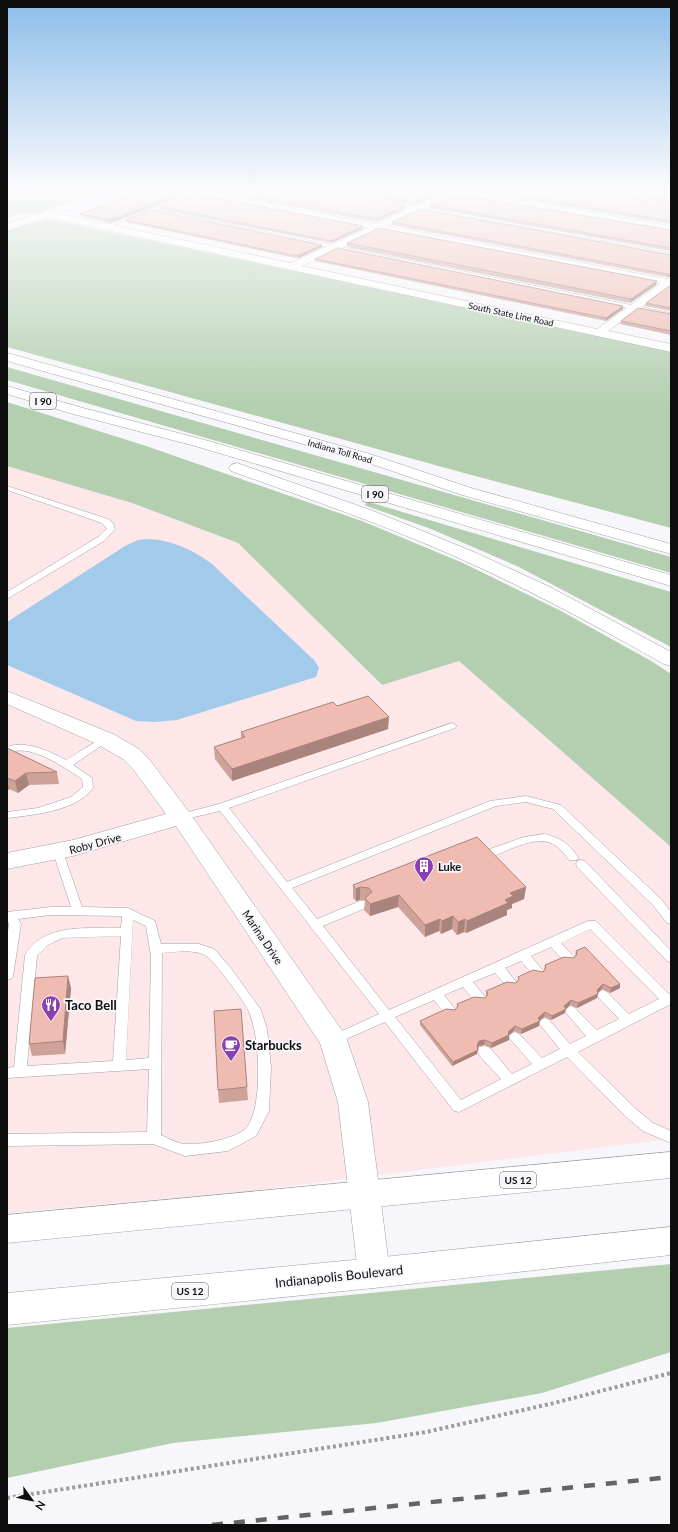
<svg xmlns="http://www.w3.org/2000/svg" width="678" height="1532" font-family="Lato,sans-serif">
<rect width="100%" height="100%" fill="#f7f7fb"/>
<!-- commercial -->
<polygon fill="#fde7e9" points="7,466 132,503 238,543 381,685 459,661 671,847 671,1139 249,1191 7,1213"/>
<!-- green -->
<g fill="#b4cfb0">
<path d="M7 190H102L37 213C33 212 12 216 7 218Z"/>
<polygon points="48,219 671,351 671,528 464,473 7,347 7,230"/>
<polygon points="7,367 671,557 671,573 7,380"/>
<polygon points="7,402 146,446 362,521 463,563 561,611 653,662 671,674 671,847 459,661 382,685 238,543 132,503 7,466"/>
<polygon points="369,502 671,592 671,647 519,567 431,529 364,505"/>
<polygon points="671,1264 671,1352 542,1393 377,1423 173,1443 7,1478 7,1328"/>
</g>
<!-- water -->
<path fill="#a2cbeb" d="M146 539C169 539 194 550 212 564L314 660 319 668 316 677 177 720 155 722 136 721 7 665V622L125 546 138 540Z"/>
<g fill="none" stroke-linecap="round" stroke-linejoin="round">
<!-- lane casing -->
<g stroke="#a1a2a5" stroke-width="1">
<g id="lane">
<polygon points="201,190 207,190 156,210 671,313 671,317 151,211 106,228 102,227"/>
<polygon points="393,203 425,209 427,210 425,211 391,205"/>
<polygon points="482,220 671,253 671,257 484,222"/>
<polygon points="7,486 108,519 113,523 115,529 104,541 7,599 7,592 98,537 107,529 102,523 7,490"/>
<path d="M452 723 457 726 455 728 229 808 287 882 490 801 526 796 561 805 661 899 671 912V924L667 923 653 905 553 809 526 802 496 806 292 888 317 919 360 901H368L370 904 368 907 323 926 389 1010 588 921H596L669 994 671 993V1004L578 1052 635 1108 653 1123 671 1131V1143L643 1131 625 1116 567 1057 459 1112 454 1111 385 1022 337 1043 333 1045 329 1043 327 1040 329 1037 379 1014 220 811 181 820 176 817 177 815 219 804ZM590 929 659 999 629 1014 607 992 603 990 599 992 597 995 599 998 619 1019 597 1030 575 1008 571 1006 567 1008 565 1011 567 1014 586 1036 570 1044 549 1020 545 1018 541 1020 539 1023 541 1026 560 1049 542 1058 519 1034 515 1032 511 1034 509 1037 511 1040 532 1064 512 1074 489 1047 484 1046 479 1047 478 1051 479 1055 501 1079 461 1100 395 1017 434 1000C440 1007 445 1016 454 1013L456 1010 444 995 463 987C469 994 474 1004 484 1001L486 998 473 982 495 973C501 979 506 989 515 986L517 983 505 968 521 961C527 967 533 978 542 975L544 972 531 956 551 947C557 953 564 964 573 961L575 958 561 943Z"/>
<path d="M105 736 110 739 108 741 73 765 92 778 93 788C77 811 33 815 7 818V812L38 808 71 797 83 787 82 779C67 769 35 747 16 751 13 752 10 753 7 754V747C26 740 49 751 66 760Z"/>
<path d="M544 834C559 837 570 844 578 857L577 860H569C564 853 558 846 551 843 534 835 504 853 488 858L484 857 483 854 484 851 524 837Z"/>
<path d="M58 848 62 849 63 852 82 907 128 908 155 921 161 944H199L214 949 230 967 261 1010 267 1029 271 1067 269 1111 256 1136 228 1151 185 1156 153 1144 7 1146V1134L147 1132 149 1069 7 1078V1068L14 1067 25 955C44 922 89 929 121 928L122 916 51 915 18 919 21 924 13 976 11 979 7 980V938L9 924 7 920V912L51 907H71L53 852 54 849ZM133 920 146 926 151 956 149 1058 126 1060ZM121 936 113 1061 27 1066 37 956 48 945 62 938ZM187 951C193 952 199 952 205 955 214 960 245 1002 249 1012 260 1035 263 1107 247 1127 237 1139 201 1145 186 1144 178 1144 168 1138 161 1135L162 953Z"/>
<polygon points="581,860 585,861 671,951 671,962 667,961 577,867 576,864 577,861"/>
</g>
</g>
<!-- street casing -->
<g stroke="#a1a2a5" stroke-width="1">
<path id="street" d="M179 190H197L376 224 444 193 438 190H462L671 226V232L455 195 387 226 667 279 671 278V286L608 331 671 344V352L46 217 41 214 46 211 291 263 368 228 183 193ZM379 230 660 284 597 329 302 266Z"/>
</g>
<!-- secondary casing -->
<g stroke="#a1a2a5" stroke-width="1">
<g id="secondary">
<polygon points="108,190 128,190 126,192 110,195 7,231 7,224"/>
<polygon points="7,691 113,734 139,749 149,759 189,812 343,1032 347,1040 368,1102 390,1273 386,1284 374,1288 362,1284 358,1273 338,1102 320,1043 176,826 73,856 7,869 7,853 73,840 166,814 133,769 123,759 97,744 7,704"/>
</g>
</g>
<!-- primary casing -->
<g stroke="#a1a2a5" stroke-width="1">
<g id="primary">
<polygon points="671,1152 671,1178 7,1243 7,1215"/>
<polygon points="671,1227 671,1255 374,1288 7,1325 7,1293 374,1258"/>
</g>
</g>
<!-- highway casing -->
<g stroke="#a1a2a5" stroke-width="1">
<g id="highway">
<polygon points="7,353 370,454 471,488 671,544 671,554 459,494 360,460 7,361"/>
<polygon points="7,386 83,408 205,440 671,575 671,586 195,446 73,414 7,394"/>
<path d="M237 463 376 512 474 552 550 587 671 652V666L664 664C598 627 532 591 463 560 388 526 309 499 231 471L229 468 231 465Z"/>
</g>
</g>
<!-- path -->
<polyline stroke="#9c9c9f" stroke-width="4" stroke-dasharray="3 3" stroke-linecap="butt" points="7,1498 426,1432 550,1404 671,1373"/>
<!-- lane -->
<use href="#lane" fill="#fff" fill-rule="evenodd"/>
<!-- street -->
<use href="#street" fill="#fff" fill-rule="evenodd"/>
<!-- secondary -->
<use href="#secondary" fill="#fff" fill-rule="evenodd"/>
<!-- primary -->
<use href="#primary" fill="#fff" fill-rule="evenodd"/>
<!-- highway -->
<use href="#highway" fill="#fff" fill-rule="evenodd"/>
<!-- rail -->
<polyline stroke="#646466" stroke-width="4.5" stroke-dasharray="11 11" stroke-linecap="butt" points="212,1525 671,1477"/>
</g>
<!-- wall -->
<g fill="#cea299">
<polygon points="208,190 318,190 405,209 376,222 208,191"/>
<polygon points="328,190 441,190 441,193 414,205"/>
<polygon points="471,190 580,190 671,205 671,224"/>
<polygon points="591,190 671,190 671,203"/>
<polygon points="184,195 110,223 81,216 80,214"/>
<polygon points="430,205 671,230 671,251 430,208"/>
<polygon points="161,207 363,226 363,229 331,243 161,210"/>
<polygon points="125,220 322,245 322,247 299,258 291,257 125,222"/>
<polygon points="392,222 671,255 671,277 667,277 392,225"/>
<polygon points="347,243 656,285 630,303 347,247"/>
<polygon points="315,259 623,306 623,309 606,321 315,261"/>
<polygon points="671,285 671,311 645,306 646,303"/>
<polygon points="671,314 671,335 620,324 621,321"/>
<polygon points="337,706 388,729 232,781 215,759 214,747 241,738 241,732"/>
<polygon points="7,748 57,772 59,784 29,785 18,793 9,789 7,791"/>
<polygon points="353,885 526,887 524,899 512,904 512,908 507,910 507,915 466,933 464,932 457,935 452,929 441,934 439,931 425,937 398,907 370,916 364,910 365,900 360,900 356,901 353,898"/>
<polygon points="576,951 620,984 620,988 610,993 602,989 598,993 597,998 577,1008 570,1005 565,1009 565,1013 551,1020 544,1017 539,1021 539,1026 521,1034 514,1031 509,1035 509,1040 491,1048 484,1045 479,1046 477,1049 477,1054 452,1066 420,1025 420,1021 455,1010 457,1007 457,1004 485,998 486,996 486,991 516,983 518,981 518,977 543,972 544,970 545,965 574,958 575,956"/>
<polygon points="71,988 65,1054 32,1056 29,1044"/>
<polygon points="241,1009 248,1100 219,1103 218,1090"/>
</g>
<!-- shaded-wall -->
<g fill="#a8847d">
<polygon points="441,190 441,193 414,205 414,202"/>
<polygon points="184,192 184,195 110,223 109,220"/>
<polygon points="405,206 405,209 376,222 376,219"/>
<polygon points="363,226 363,229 331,243 331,241"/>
<polygon points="322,245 322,247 299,258 299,255"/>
<rect x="667" y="274" width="4" height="3"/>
<polygon points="657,281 656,285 630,303 631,299"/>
<polygon points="623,306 623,309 606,321 606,318"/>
<polygon points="389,717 388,729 232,781 232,769"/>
<polygon points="26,773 29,785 18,793 15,781"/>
<polygon points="7,780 9,789 7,791"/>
<polygon points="360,887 360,900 356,901 356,889"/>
<polygon points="526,887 524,899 512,904 512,908 507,910 507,915 466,933 467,921 505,900 510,893"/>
<polygon points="399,895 398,907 370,916 370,904"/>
<polygon points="453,916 452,929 441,934 442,921"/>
<polygon points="440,919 439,931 425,937 425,925"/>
<polygon points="465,919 464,932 457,935 458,922"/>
<polygon points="68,976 71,988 65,1054 63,1041"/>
<polygon points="603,984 602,989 596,994 597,990"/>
<polygon points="620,984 620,988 610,993 611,988"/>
<polygon points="598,994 597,998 577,1008 578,1003"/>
<polygon points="571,1000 570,1005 565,1010 566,1009 565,1013 551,1020 552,1016"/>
<polygon points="545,1012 544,1017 538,1022 540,1021 539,1026 521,1034 522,1029 538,1018"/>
<polygon points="515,1026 514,1031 509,1035 509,1040 491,1048 492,1043 508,1032"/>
<polygon points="485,1040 484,1045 479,1046 477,1050 478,1050 477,1054 452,1066 453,1062 479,1041"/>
</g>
<!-- building -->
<g fill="#f0bcb2" stroke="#a8847d">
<polygon points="146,190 181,190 184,192 109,220 80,214"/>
<polygon points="220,190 318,190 405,206 376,219"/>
<polygon points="344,190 441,190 414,202"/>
<polygon points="487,190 580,190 671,205 671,221"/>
<polygon points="608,190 671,190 671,201"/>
<polygon points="194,194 363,226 331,241 161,207"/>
<polygon points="455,194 671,230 671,248 430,205"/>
<polygon points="421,209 671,255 671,274 667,274 392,222"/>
<polygon points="151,210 322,245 299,255 291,255 125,220"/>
<polygon points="379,228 657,281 631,299 347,243"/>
<polygon points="338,248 623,306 606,318 315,259"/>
<polygon points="671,285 671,308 646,303"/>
<polygon points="638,308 671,314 671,331 621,321"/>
<polygon points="368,696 389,717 232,769 214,747 245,737 241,732 333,702 337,706"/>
<polygon points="7,748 57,772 26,773 15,781 7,778"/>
<polygon points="477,837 526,887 510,893 513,896 505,900 508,903 467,921 465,919 458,922 453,916 442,921 440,919 425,925 399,895 370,904 365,898 372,892 369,888 360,887 356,889 353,885"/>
<polygon points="585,947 620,984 611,988 603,984 597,990 598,994 578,1003 571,1000 564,1006 566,1009 552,1016 545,1012 538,1018 540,1021 522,1029 515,1026 508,1032 509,1035 492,1043 485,1040 479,1041 477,1046 478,1050 453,1062 420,1021 446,1009 455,1010 458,1006 457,1004 474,997 485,998 488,994 486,991 507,982 516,983 519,979 518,977 533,970 543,972 546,968 545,965 564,957 574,958 577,954 576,951"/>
<polygon points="68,976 63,1041 29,1044 35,978"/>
<polygon points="241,1009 247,1087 218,1090 214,1011"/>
</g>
<!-- sky -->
<linearGradient id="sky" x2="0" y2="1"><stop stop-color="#8cbde9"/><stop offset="0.47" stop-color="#fbfbfd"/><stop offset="1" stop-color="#fbfbfd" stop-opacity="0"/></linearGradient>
<rect width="678" height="404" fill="url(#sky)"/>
<!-- icons -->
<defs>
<g id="building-pin" transform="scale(1)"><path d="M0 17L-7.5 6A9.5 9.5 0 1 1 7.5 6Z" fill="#8c41b2" stroke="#f7f7fb"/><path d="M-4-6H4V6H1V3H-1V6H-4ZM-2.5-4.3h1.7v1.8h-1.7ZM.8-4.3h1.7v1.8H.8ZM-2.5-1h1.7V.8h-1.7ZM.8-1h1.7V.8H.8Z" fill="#fff"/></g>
<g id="restaurant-pin" transform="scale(1)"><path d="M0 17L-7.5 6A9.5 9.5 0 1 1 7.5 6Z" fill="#8c41b2" stroke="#f7f7fb"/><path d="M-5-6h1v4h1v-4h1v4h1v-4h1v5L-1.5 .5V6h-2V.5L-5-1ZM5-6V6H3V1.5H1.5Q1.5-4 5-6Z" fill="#fff"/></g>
<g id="cafe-pin" transform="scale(1)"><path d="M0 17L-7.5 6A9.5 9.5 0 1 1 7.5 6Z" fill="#8c41b2" stroke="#f7f7fb"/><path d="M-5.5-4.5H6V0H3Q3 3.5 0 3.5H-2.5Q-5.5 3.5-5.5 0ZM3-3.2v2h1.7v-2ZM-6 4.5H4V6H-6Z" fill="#fff"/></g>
</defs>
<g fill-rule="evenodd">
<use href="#building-pin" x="424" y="866"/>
<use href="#restaurant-pin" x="51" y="1005"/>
<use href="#cafe-pin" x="231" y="1045"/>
</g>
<g text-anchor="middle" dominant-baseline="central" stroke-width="3.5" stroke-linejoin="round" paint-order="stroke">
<!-- far-street labels -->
<g font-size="9" fill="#0e0e0f" stroke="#f7f7fb">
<text transform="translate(511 314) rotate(12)">South State Line Road</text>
<text transform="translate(340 451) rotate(16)">Indiana Toll Road</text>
</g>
<!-- shield labels -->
<g fill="#f7f7fb" stroke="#545456" stroke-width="1">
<rect x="30" y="393" width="26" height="16" rx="3"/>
<rect x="362" y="486" width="26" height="16" rx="3"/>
<rect x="500" y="1172" width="36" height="16" rx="3"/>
<rect x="172" y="1283" width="36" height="16" rx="3"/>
</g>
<g font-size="10" font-weight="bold" fill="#0e0e0f">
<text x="43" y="401">I 90</text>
<text x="375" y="494">I 90</text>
<text x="518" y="1180">US 12</text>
<text x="190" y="1291">US 12</text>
</g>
<!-- street labels -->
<g font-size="11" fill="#0e0e0f" stroke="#f7f7fb">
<text transform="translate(95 843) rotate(-15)">Roby Drive</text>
<text transform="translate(263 937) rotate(56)">Marina Drive</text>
</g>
<!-- poi labels -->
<g font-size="11" font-weight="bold" fill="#0e0e0f" stroke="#f7f7fb" text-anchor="start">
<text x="438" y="866">Luke</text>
</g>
<!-- near-poi labels -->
<g font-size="13" font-weight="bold" fill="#0e0e0f" stroke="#f7f7fb" text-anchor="start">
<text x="65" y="1005">Taco Bell</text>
<text x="245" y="1045">Starbucks</text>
</g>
<!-- near-street labels -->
<g font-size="13" fill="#0e0e0f" stroke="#f7f7fb">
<text transform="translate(339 1276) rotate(-6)">Indianapolis Boulevard</text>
</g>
</g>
<!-- border -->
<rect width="678" height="1532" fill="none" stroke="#0e0e0f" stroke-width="16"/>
<!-- north arrow -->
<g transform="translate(32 1500) rotate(123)" stroke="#f7f7fb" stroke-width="3" paint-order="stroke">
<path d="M0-3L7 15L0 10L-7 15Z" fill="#0e0e0f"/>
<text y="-6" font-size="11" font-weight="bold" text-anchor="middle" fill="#0e0e0f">N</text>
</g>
</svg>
